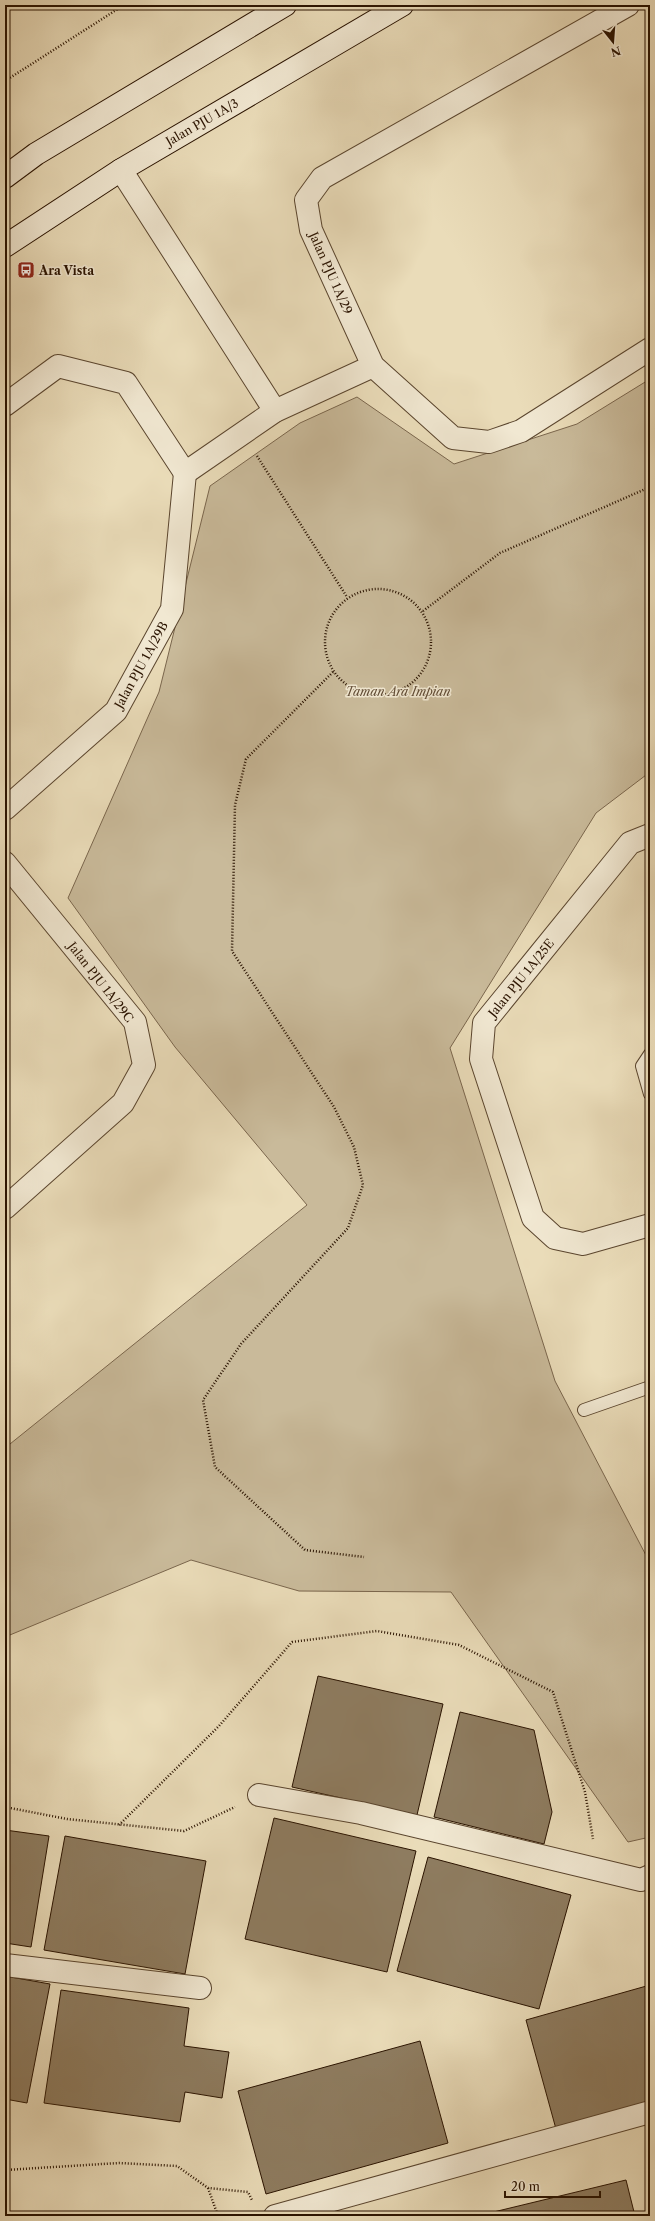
<svg xmlns="http://www.w3.org/2000/svg" width="655" height="2221" font-family="'Libre Caslon Text',serif">
<rect width="100%" height="100%" fill="#eadcb9"/>
<filter id="stains"><feTurbulence type="fractalNoise" baseFrequency=".005" numOctaves="4"/><feColorMatrix values="0 0 0 0 .2 0 0 0 0 .09 0 0 0 0 .02 0 0 0 .5 -.17"/></filter>
<radialGradient id="worn" r=".72"><stop offset=".6" stop-color="#630" stop-opacity="0"/><stop offset="1" stop-color="#630" stop-opacity=".3"/></radialGradient>
<!-- green -->
<polygon fill="#c9ba9a" stroke="#7a664d" points="650,379 650,772 596,813 450,1048 555,1381 650,1563 650,1837 628,1842 451,1592 299,1591 191,1560 5,1637 5,1448 307,1205 175,1047 68,898 159,692 210,486 300,423 357,397 454,464 577,424"/>
<!-- building -->
<g fill="#8e7c60" stroke="#2a1300">
<polygon points="318,1676 443,1704 417,1815 292,1787"/>
<polygon points="460,1712 534,1730 552,1812 544,1844 434,1817"/>
<polygon points="274,1818 416,1851 387,1972 245,1939"/>
<polygon points="5,1830 49,1836 31,1947 5,1943"/>
<polygon points="65,1836 206,1861 185,1974 44,1950"/>
<polygon points="428,1857 571,1895 539,2009 397,1971"/>
<polygon points="5,1976 50,1984 27,2103 5,2099"/>
<polygon points="650,1985 650,2102 556,2129 526,2020"/>
<polygon points="61,1990 189,2008 184,2046 229,2052 222,2098 185,2092 180,2122 44,2103"/>
<polygon points="420,2041 448,2143 266,2194 238,2091"/>
<polygon points="626,2180 635,2216 477,2216"/>
</g>
<g fill="none" stroke-linecap="round" stroke-linejoin="round">
<!-- lane casing -->
<g stroke="#5a452e" stroke-width="14">
<g id="lane">
<polyline points="650,1054 642,1066 650,1094"/>
<polyline points="584,1410 650,1387"/>
</g>
</g>
<!-- street casing -->
<g stroke="#5a452e" stroke-width="24">
<g id="street">
<polyline points="628,5 322,178 306,200 311,230 373,366 453,438 489,442 521,431 650,349"/>
<polyline points="121,170 275,411"/>
<polyline points="5,405 58,366 126,383 185,473"/>
<polyline points="185,473 275,411 373,366"/>
<polyline points="5,809 116,711 172,609 185,473"/>
<polyline points="650,835 630,843 484,1023 481,1059 533,1218 555,1238 583,1244 650,1225"/>
<polyline points="5,863 135,1022 144,1065 123,1103 5,1208"/>
<polyline points="259,1795 361,1813 641,1880 650,1876"/>
<polyline points="5,1965 200,1988"/>
<polyline points="275,2216 650,2112"/>
</g>
</g>
<!-- secondary casing -->
<g stroke="#2a1300" stroke-width="24">
<g id="secondary">
<polyline points="5,177 36,154 285,5"/>
<polyline points="5,246 121,170 402,5"/>
</g>
</g>
<!-- path -->
<g stroke="#2a1300" stroke-width="2.5" stroke-dasharray="1 2" stroke-linecap="butt">
<polyline points="5,81 124,5"/>
<polyline points="257,456 347,597"/>
<circle cx="378" cy="642" r="53"/>
<polyline points="423,611 500,553 650,487"/>
<polyline points="333,672 246,759 235,805 232,951 334,1107 354,1147 363,1185 348,1228 241,1344 203,1400 215,1467 305,1550 364,1557"/>
<polyline points="5,1807 67,1819 184,1831 235,1807"/>
<polyline points="119,1825 219,1726 292,1642 377,1631 459,1645 553,1692 585,1792 593,1839"/>
<polyline points="5,2170 119,2163 177,2166 208,2188 248,2192 252,2200"/>
<polyline points="208,2188 218,2216"/>
</g>
<!-- lane -->
<use href="#lane" stroke="#f1e8d2" stroke-width="12"/>
<!-- street -->
<use href="#street" stroke="#f1e8d2" stroke-width="22"/>
<!-- secondary -->
<use href="#secondary" stroke="#f1e8d2" stroke-width="22"/>
</g>
<!-- icons -->
<defs>
<g id="bus-square" transform="scale(0.9)"><rect x="-9" y="-9" width="18" height="18" rx="4" fill="#8f2418" stroke="#f1e8d2"/><path d="M-5-6H5V4H4V6H2V4H-2V6H-4V4H-5ZM-3.5-4V0h7V-4ZM-3.5 1.2v1.5H-2V1.2ZM2 1.2v1.5H3.5V1.2Z" fill="#fff"/></g>
</defs>
<g fill-rule="evenodd">
<use href="#bus-square" x="26" y="270"/>
</g>
<g text-anchor="middle" dominant-baseline="central" stroke-width="3" stroke-linejoin="round" paint-order="stroke">
<!-- street labels -->
<g font-size="12" fill="#2a1300" stroke="#f1e8d2">
<text transform="translate(202 122) rotate(-30)">Jalan PJU 1A/3</text>
<text transform="translate(331 273) rotate(66)">Jalan PJU 1A/29</text>
<text transform="translate(141 665) rotate(-61)">Jalan PJU 1A/29B</text>
<text transform="translate(521 978) rotate(-51)">Jalan PJU 1A/25E</text>
<text transform="translate(101 982) rotate(52)">Jalan PJU 1A/29C</text>
</g>
<!-- poi labels -->
<g font-size="12" font-weight="bold" fill="#2a1300" stroke="#f1e8d2" text-anchor="start">
<text x="39" y="270">Ara Vista</text>
</g>
<!-- park labels -->
<g font-size="12" font-style="italic" fill="#624d36" stroke="#f1e8d2">
<text x="398" y="691">Taman Ara Impian</text>
</g>
</g>
<!-- margin -->
<rect width="655" height="2221" fill="none" stroke="#eadcb9" stroke-width="20"/>
<rect x="6" y="6" width="643" height="2209" fill="none" stroke="#2a1300" stroke-width="2"/>
<rect x="10" y="10" width="635" height="2201" fill="none" stroke="#2a1300"/>
<!-- north arrow -->
<g transform="translate(613 42) rotate(163)" stroke="#f1e8d2" stroke-width="3" paint-order="stroke">
<path d="M0-3L7 15L0 10L-7 15Z" fill="#2a1300"/>
<text y="-6" font-size="11" font-weight="bold" text-anchor="middle" fill="#2a1300">N</text>
</g>
<!-- scale -->
<path d="M505 2191v6h95v-6" fill="none" stroke="#2a1300" stroke-width="2"/>
<text x="511" y="2191" font-size="12" fill="#2a1300" stroke="#f1e8d2" stroke-width="3" paint-order="stroke">20 m</text>
<rect width="100%" height="100%" filter="url(#stains)"/>
<rect width="100%" height="100%" fill="url(#worn)"/>
</svg>
